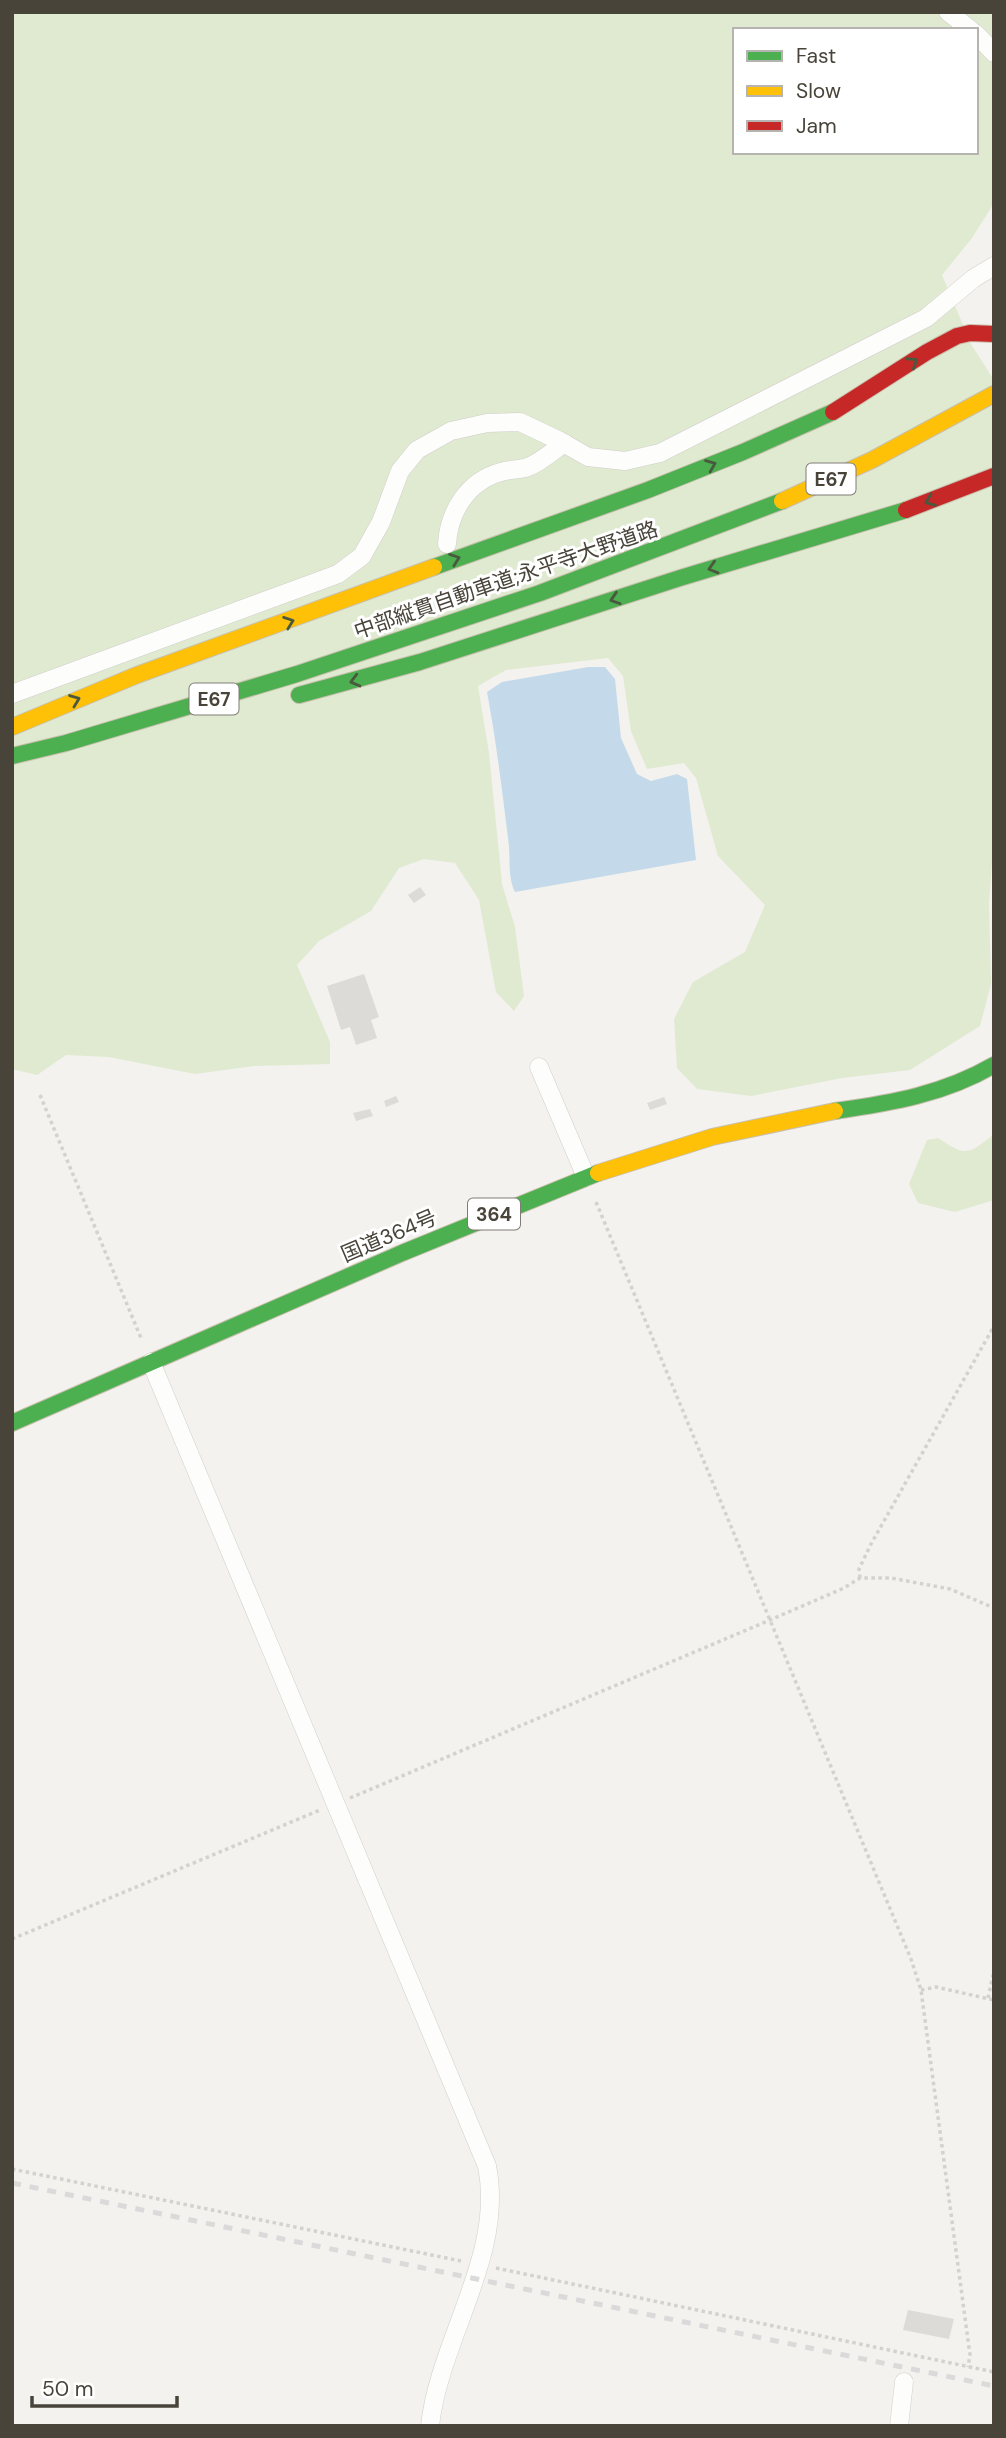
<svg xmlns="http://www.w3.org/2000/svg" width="1006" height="2438" font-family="'DM Sans','Noto Sans JP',sans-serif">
<rect width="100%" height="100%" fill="#f3f2ee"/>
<!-- green -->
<g fill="#dfead1" fill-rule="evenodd">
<path d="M12 12H994V203L972 238 942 275 971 344 994 380V833L989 903 991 984 980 1026 910 1070 842 1078 751 1096 697 1089 677 1068 674 1019 693 982 745 952 765 905 718 856 696 778 684 763 647 769 631 731 623 676 608 658 506 670 478 686 489 753 502 884 515 927 524 996 514 1011 496 992 479 900 455 863 424 859 399 868 371 911 319 941 297 965 330 1042V1064L254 1066 195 1074 109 1057 66 1055 37 1075 12 1069ZM735 30H976V152H735Z"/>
<path d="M994 1134V1200L955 1212 918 1203 909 1184 927 1140 938 1138C966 1157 968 1155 994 1134Z"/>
</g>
<!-- water -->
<path fill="#c4daeb" d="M588 667H605L615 679 621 738 637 774 651 781 677 774 687 779 696 860 515 892C507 876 511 855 508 838 502 789 496 740 487 692L502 682Z"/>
<!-- building -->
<g fill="#dcdbd7">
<polygon points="420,887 426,895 414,903 408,895"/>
<polygon points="364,974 379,1017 371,1020 377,1038 356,1045 350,1027 341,1030 327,986"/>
<polygon points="396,1096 399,1102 386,1107 384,1101"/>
<polygon points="664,1097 667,1104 650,1110 647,1103"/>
<polygon points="370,1109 373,1116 356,1121 353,1113"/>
<polygon points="908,2310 954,2319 949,2339 903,2330"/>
</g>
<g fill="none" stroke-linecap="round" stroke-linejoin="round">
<!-- street casing -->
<g stroke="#d1cfcb" stroke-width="19">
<g id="street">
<polyline points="948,12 971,30"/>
<polyline points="976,34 994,53"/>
<path d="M447 544C449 511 468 481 501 472 510 469 520 470 528 467 541 462 553 451 564 443"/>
<polyline points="12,694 338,574 362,556 381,522 400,471 417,450 451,431 487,423 520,422 560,441 588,457 625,461 660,453 926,318 974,278 994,266"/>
<polyline points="539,1067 586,1177"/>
<path d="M151 1362 487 2166C505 2255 439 2340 430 2426"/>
<polyline points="899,2426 904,2382"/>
</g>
</g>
<!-- fast casing -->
<g stroke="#c8bfad" stroke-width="18">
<g id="fast">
<polyline points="434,567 648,490 743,452 833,412"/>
<polyline points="299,695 420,662 680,578 906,510"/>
<polyline points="12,756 66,743 297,674 540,593 782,501"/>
<path d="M835 1111C892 1103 944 1094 994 1065"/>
<polyline points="12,1423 402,1253 598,1173"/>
</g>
</g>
<!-- slow casing -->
<g stroke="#c8bfad" stroke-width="18">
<g id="slow">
<polyline points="782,501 872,460 994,394"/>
<polyline points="12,727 137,675 434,567"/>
<polyline points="598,1173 712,1137 835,1111"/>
</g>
</g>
<!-- jam casing -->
<g stroke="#c8bfad" stroke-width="18">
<g id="jam">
<polyline points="833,412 927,352 957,336 970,333 994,334"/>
<polyline points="906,510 994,476"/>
</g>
</g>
<!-- path -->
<g stroke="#d3d2cc" stroke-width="3.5" stroke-dasharray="3.5 3.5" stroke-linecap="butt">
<polyline points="40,1095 141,1338"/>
<polyline points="596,1202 911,1959 921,1990 970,2355 968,2367"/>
<polyline points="860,1578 859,1569 871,1544 994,1326"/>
<polyline points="350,1798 770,1620 844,1588 860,1578 891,1578 950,1589 994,1608"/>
<polyline points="12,1939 320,1810"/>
<polyline points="921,1990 936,1987 994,2000"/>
<polyline points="988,1998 994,1971"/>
<polyline points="12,2169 461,2261"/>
<polyline points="496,2268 994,2372"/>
</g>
<!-- street -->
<use href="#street" stroke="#fdfdfc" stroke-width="18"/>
<!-- fast -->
<use href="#fast" stroke="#4caf50" stroke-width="16"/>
<!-- slow -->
<use href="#slow" stroke="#ffc107" stroke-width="16"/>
<!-- jam -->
<use href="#jam" stroke="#c62828" stroke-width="16"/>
<!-- rail -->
<polyline stroke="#dadada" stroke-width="5" stroke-dasharray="9 9" stroke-linecap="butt" points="12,2183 994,2386"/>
</g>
<!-- one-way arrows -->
<defs><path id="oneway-chevron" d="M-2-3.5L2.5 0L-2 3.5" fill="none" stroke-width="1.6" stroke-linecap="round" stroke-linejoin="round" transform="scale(1.75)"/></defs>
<g stroke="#4a593e">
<use href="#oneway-chevron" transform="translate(913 362) rotate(-33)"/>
<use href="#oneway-chevron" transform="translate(711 465) rotate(-22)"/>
<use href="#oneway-chevron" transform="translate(930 501) rotate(159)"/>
<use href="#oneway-chevron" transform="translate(455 559) rotate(-20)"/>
<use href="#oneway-chevron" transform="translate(713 568) rotate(163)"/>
<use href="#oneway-chevron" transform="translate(615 599) rotate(162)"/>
<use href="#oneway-chevron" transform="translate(289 622) rotate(-20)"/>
<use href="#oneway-chevron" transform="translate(355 681) rotate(165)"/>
<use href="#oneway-chevron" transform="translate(75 700) rotate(-21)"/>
</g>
<g text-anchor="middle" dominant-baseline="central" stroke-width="6" stroke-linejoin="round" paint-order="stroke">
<!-- shield labels -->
<g fill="#fff" stroke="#807c75" stroke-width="2">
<rect x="806.5" y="463.5" width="49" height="31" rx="5"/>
<rect x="189.5" y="683.5" width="49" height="31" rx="5"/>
<rect x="468" y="1198.5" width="52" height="31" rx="5"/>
</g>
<g font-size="19" font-weight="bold" fill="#49443a">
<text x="831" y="479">E67</text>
<text x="214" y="699">E67</text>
<text x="494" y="1214">364</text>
</g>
<!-- street labels -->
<g font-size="21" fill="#49443a" stroke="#fff">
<text transform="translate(506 580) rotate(-19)">中部縦貫自動車道;永平寺大野道路</text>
<text transform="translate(389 1236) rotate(-23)">国道364号</text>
</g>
</g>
<!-- border -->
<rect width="1006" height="2438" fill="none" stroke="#49443a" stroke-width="28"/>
<!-- legend -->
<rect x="733" y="28" width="245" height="126" fill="#ffffff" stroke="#b6b4b0" stroke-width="2"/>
<rect x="747" y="51" width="35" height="10" fill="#4caf50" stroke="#b6b4b0" stroke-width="2"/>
<text x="796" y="63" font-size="21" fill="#49443a">Fast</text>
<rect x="747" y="86" width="35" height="10" fill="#ffc107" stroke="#b6b4b0" stroke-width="2"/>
<text x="796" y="98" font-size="21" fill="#49443a">Slow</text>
<rect x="747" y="121" width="35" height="10" fill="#c62828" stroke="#b6b4b0" stroke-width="2"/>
<text x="796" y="133" font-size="21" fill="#49443a">Jam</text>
<!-- scale -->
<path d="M32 2396v10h145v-10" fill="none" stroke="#49443a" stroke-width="3.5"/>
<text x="42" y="2396" font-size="21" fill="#49443a" stroke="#ffffff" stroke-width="5" paint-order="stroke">50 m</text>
</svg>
